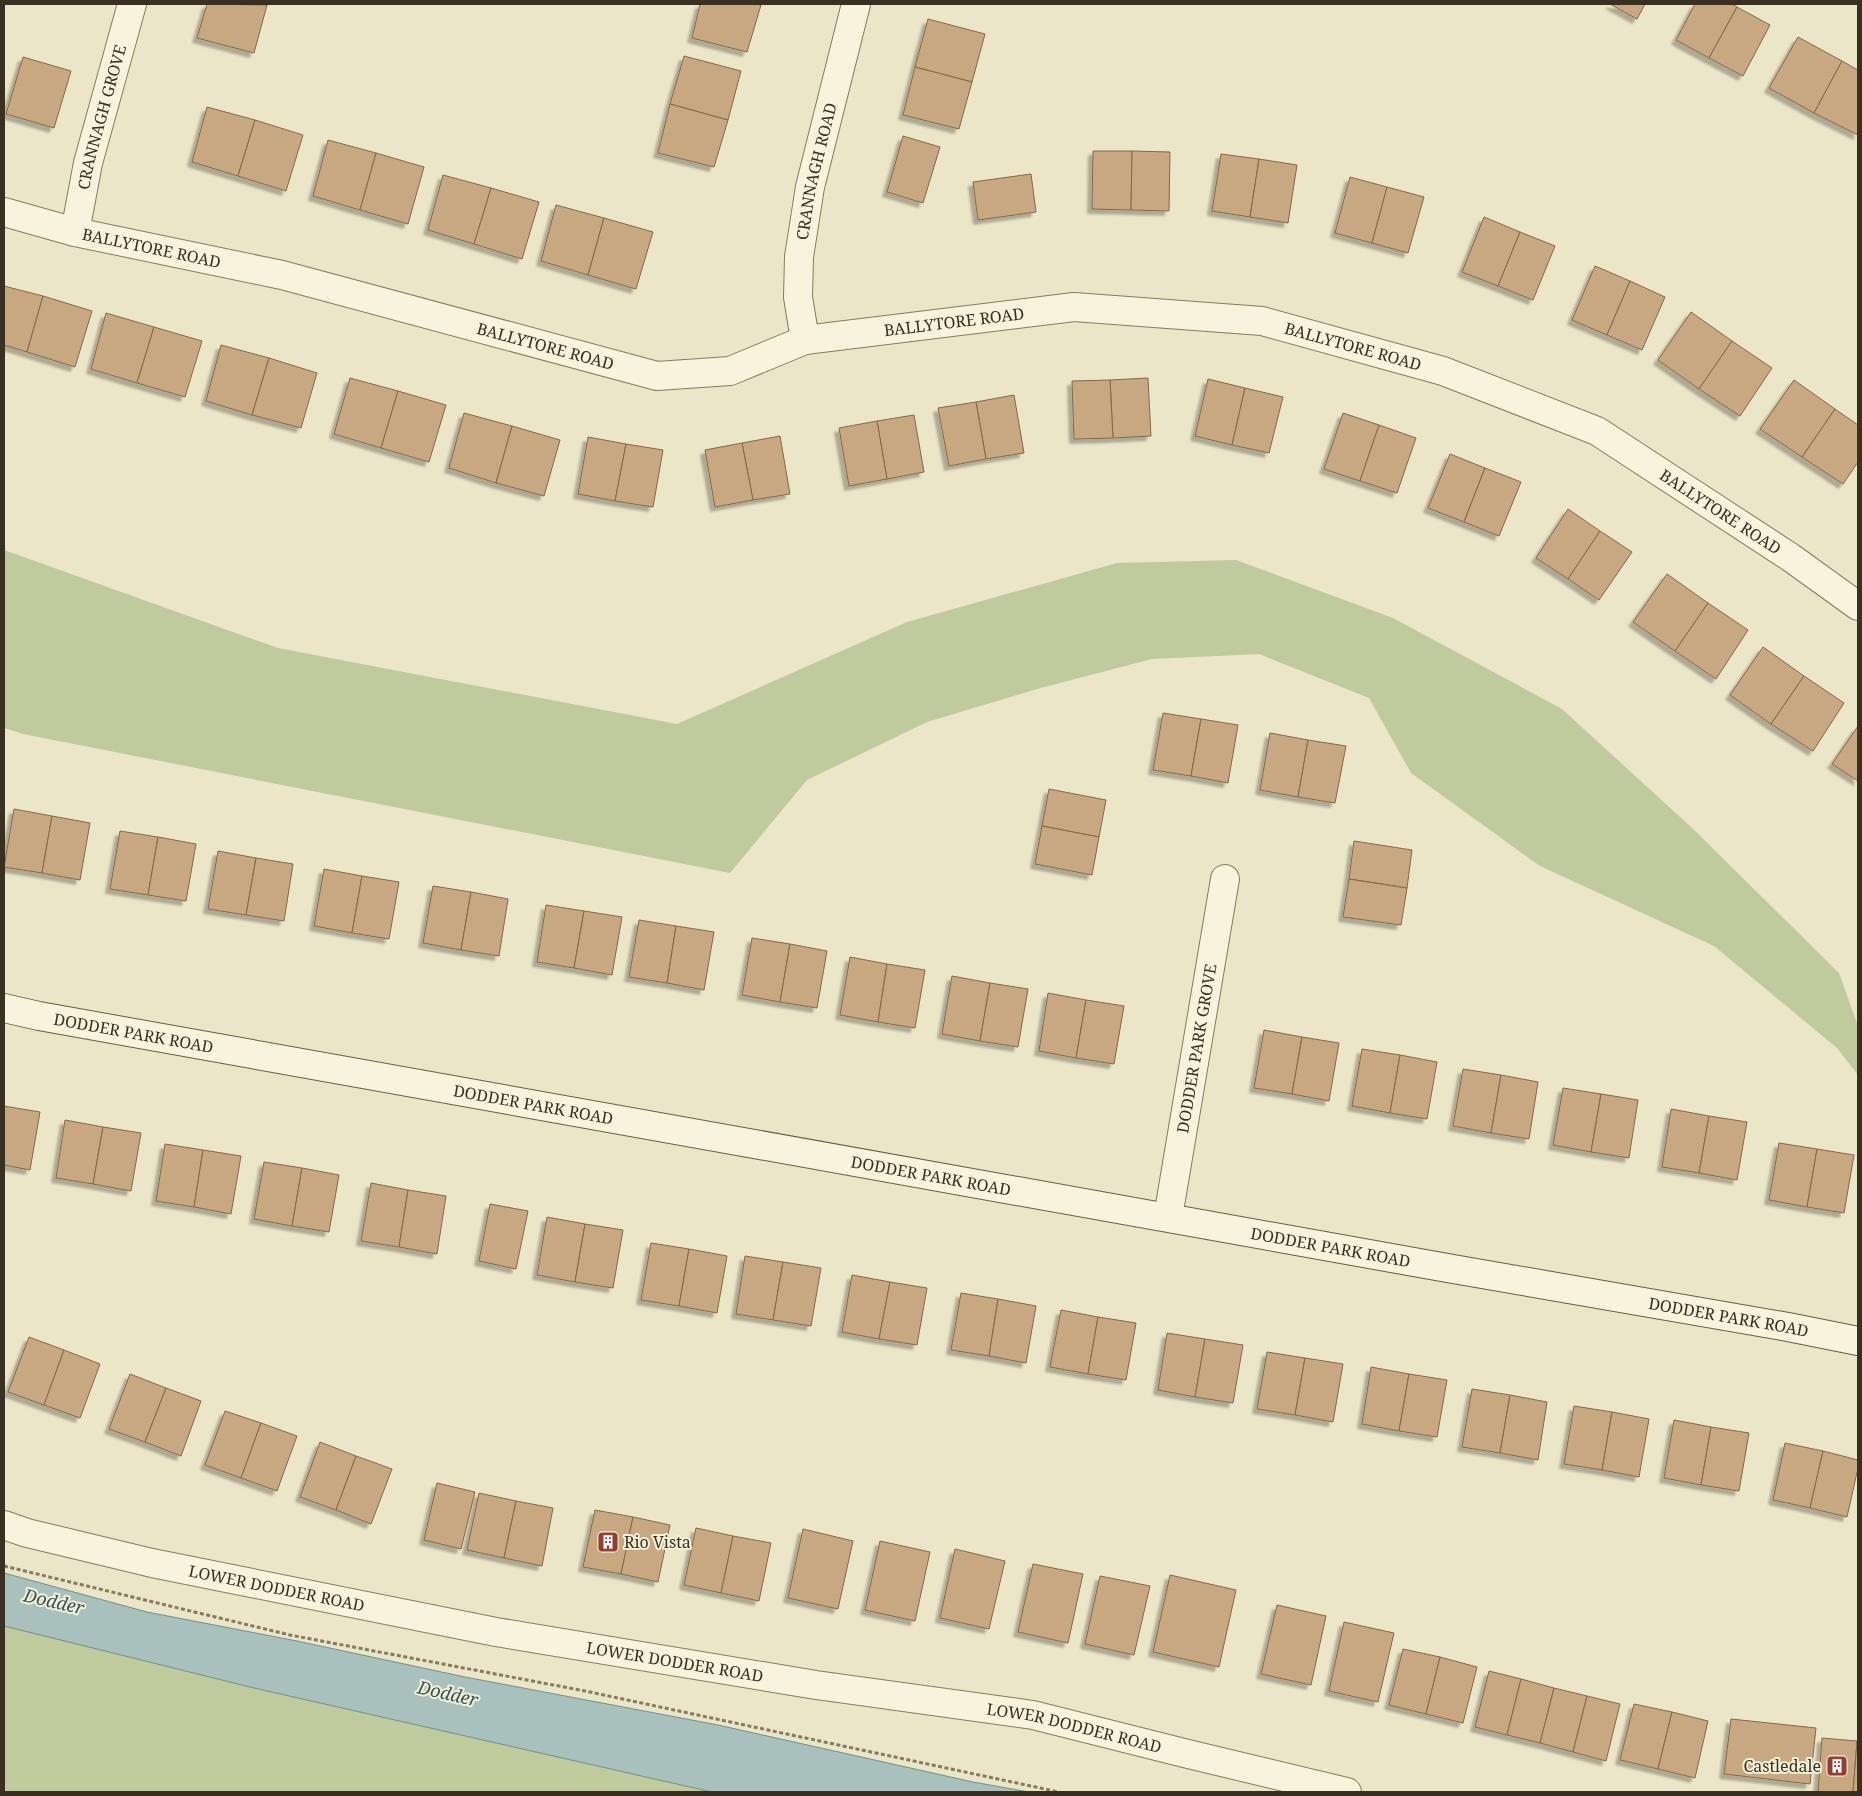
<svg xmlns="http://www.w3.org/2000/svg" width="1862" height="1796" font-family="'Noto Serif',serif">
<defs>
<filter id="shadow"><feDropShadow dx="-4.5" dy="4.5" stdDeviation="1" flood-color="#0004"/></filter>
</defs>
<rect width="100%" height="100%" fill="#ece6c9"/>
<!-- green -->
<g fill="#bfca9d">
<polygon points="4,550 278,648 677,724 907,622 1117,563 1236,560 1393,618 1562,709 1691,827 1839,973 1858,1026 1858,1075 1837,1048 1714,946 1540,866 1411,773 1369,698 1259,654 1152,659 1037,689 927,722 807,780 730,873 23,734 4,728"/>
<polygon points="4,1626 254,1688 712,1792 4,1792"/>
</g>
<!-- water -->
<polygon fill="#a9c1bd" stroke="#708f8b" points="4,1573 147,1612 297,1641 465,1677 718,1725 973,1782 1029,1792 712,1792 254,1688 4,1626"/>
<!-- building -->
<g fill="#c8a881" stroke="#856746" filter="url(#shadow)">
<polygon points="207,4 267,5 254,53 197,38"/>
<polygon points="700,4 755,4 761,5 747,52 692,38"/>
<polygon points="1610,4 1645,4 1637,19"/>
<polygon points="1695,4 1732,4 1737,7 1709,58 1676,40"/>
<polygon points="1737,7 1770,25 1743,76 1709,58"/>
<polygon points="928,19 985,34 972,82 915,67"/>
<polygon points="1798,37 1842,61 1814,113 1769,88"/>
<polygon points="684,56 741,71 728,120 670,104"/>
<polygon points="23,57 71,71 54,128 6,114"/>
<polygon points="1842,61 1858,70 1858,135 1814,113"/>
<polygon points="915,67 972,82 959,129 903,115"/>
<polygon points="670,104 728,120 714,167 658,153"/>
<polygon points="207,107 255,120 238,176 192,162"/>
<polygon points="255,120 303,135 286,191 238,176"/>
<polygon points="903,136 940,147 923,203 887,192"/>
<polygon points="328,140 376,153 360,210 313,196"/>
<polygon points="1093,151 1132,151 1131,210 1092,209"/>
<polygon points="1132,151 1170,152 1169,211 1131,210"/>
<polygon points="376,153 424,167 408,224 360,210"/>
<polygon points="1221,154 1259,159 1250,217 1212,211"/>
<polygon points="1259,159 1297,165 1288,223 1250,217"/>
<polygon points="1031,174 1036,212 978,220 973,182"/>
<polygon points="443,175 491,188 474,244 428,230"/>
<polygon points="1350,177 1387,187 1372,243 1335,233"/>
<polygon points="1387,187 1424,197 1408,253 1372,243"/>
<polygon points="491,188 539,202 522,259 474,244"/>
<polygon points="556,205 604,218 588,275 541,261"/>
<polygon points="1484,217 1520,232 1498,286 1462,272"/>
<polygon points="604,218 653,232 636,289 588,275"/>
<polygon points="1520,232 1555,246 1533,300 1498,286"/>
<polygon points="1595,266 1630,281 1607,335 1572,320"/>
<polygon points="1630,281 1665,297 1642,350 1607,335"/>
<polygon points="4,286 43,296 27,352 4,345"/>
<polygon points="43,296 92,311 75,367 27,352"/>
<polygon points="1691,312 1732,341 1699,389 1658,360"/>
<polygon points="106,313 154,327 137,383 91,369"/>
<polygon points="154,327 202,341 185,397 137,383"/>
<polygon points="1732,341 1772,368 1740,416 1699,389"/>
<polygon points="221,345 269,358 252,415 206,401"/>
<polygon points="269,358 317,373 301,428 252,415"/>
<polygon points="350,378 398,391 381,448 334,434"/>
<polygon points="1148,378 1151,436 1113,438 1110,380"/>
<polygon points="1208,379 1245,388 1232,445 1195,436"/>
<polygon points="1110,380 1113,438 1074,439 1072,381"/>
<polygon points="1794,380 1835,409 1802,457 1760,429"/>
<polygon points="1245,388 1283,397 1269,453 1232,445"/>
<polygon points="398,391 446,405 429,462 381,448"/>
<polygon points="1014,395 1024,453 986,459 976,402"/>
<polygon points="976,402 986,459 949,466 938,408"/>
<polygon points="1835,409 1858,425 1858,462 1843,484 1802,457"/>
<polygon points="464,413 512,426 496,483 449,468"/>
<polygon points="1343,413 1379,425 1360,481 1324,469"/>
<polygon points="914,415 924,472 887,479 877,421"/>
<polygon points="877,421 887,479 849,486 839,428"/>
<polygon points="1379,425 1416,438 1397,493 1360,481"/>
<polygon points="512,426 560,440 544,496 496,483"/>
<polygon points="780,436 790,494 753,500 742,443"/>
<polygon points="588,437 626,444 615,501 578,494"/>
<polygon points="742,443 753,500 715,507 705,450"/>
<polygon points="626,444 663,450 653,507 615,501"/>
<polygon points="1450,454 1485,468 1464,522 1428,508"/>
<polygon points="1485,468 1521,482 1499,536 1464,522"/>
<polygon points="1568,509 1600,531 1568,579 1536,558"/>
<polygon points="1600,531 1632,552 1599,600 1568,579"/>
<polygon points="1667,574 1708,603 1675,651 1633,622"/>
<polygon points="1708,603 1748,630 1716,679 1675,651"/>
<polygon points="1763,647 1804,676 1771,724 1730,695"/>
<polygon points="1804,676 1844,703 1813,751 1771,724"/>
<polygon points="1163,713 1201,719 1191,776 1153,770"/>
<polygon points="1201,719 1238,725 1228,783 1191,776"/>
<polygon points="1858,726 1858,781 1832,764"/>
<polygon points="1270,733 1308,740 1298,797 1260,790"/>
<polygon points="1308,740 1346,746 1335,803 1298,797"/>
<polygon points="1049,789 1106,800 1099,837 1042,826"/>
<polygon points="14,809 52,816 42,873 4,867"/>
<polygon points="52,816 90,823 80,880 42,873"/>
<polygon points="1042,826 1099,837 1092,875 1035,864"/>
<polygon points="120,831 158,837 148,895 110,889"/>
<polygon points="158,837 196,844 186,901 148,895"/>
<polygon points="1354,841 1412,850 1407,888 1349,879"/>
<polygon points="218,851 256,858 246,915 208,909"/>
<polygon points="256,858 293,864 284,921 246,915"/>
<polygon points="324,869 362,876 352,933 314,926"/>
<polygon points="362,876 399,882 389,939 352,933"/>
<polygon points="1349,879 1407,888 1401,925 1343,917"/>
<polygon points="433,886 471,892 461,950 423,943"/>
<polygon points="471,892 508,899 499,956 461,950"/>
<polygon points="546,905 584,911 574,968 537,962"/>
<polygon points="584,911 622,917 612,975 574,968"/>
<polygon points="639,920 676,926 667,983 629,977"/>
<polygon points="676,926 714,932 704,990 667,983"/>
<polygon points="752,938 790,944 780,1002 742,995"/>
<polygon points="790,944 827,951 817,1008 780,1002"/>
<polygon points="850,957 887,964 878,1022 840,1015"/>
<polygon points="887,964 925,970 915,1028 878,1022"/>
<polygon points="952,976 990,983 980,1041 942,1034"/>
<polygon points="990,983 1028,989 1018,1047 980,1041"/>
<polygon points="1048,993 1086,1000 1076,1058 1039,1051"/>
<polygon points="1086,1000 1124,1006 1114,1064 1076,1058"/>
<polygon points="1264,1030 1302,1037 1292,1094 1254,1088"/>
<polygon points="1302,1037 1339,1043 1329,1101 1292,1094"/>
<polygon points="1362,1049 1400,1055 1390,1113 1352,1106"/>
<polygon points="1400,1055 1437,1062 1427,1119 1390,1113"/>
<polygon points="1463,1069 1501,1075 1491,1133 1453,1126"/>
<polygon points="1501,1075 1538,1082 1529,1139 1491,1133"/>
<polygon points="1563,1088 1601,1094 1591,1152 1553,1145"/>
<polygon points="1601,1094 1638,1100 1629,1158 1591,1152"/>
<polygon points="4,1106 40,1112 30,1170 4,1165"/>
<polygon points="1671,1109 1709,1116 1699,1173 1662,1167"/>
<polygon points="1709,1116 1747,1122 1737,1180 1699,1173"/>
<polygon points="65,1120 103,1127 93,1184 56,1178"/>
<polygon points="103,1127 141,1133 131,1191 93,1184"/>
<polygon points="1779,1143 1817,1149 1807,1207 1769,1200"/>
<polygon points="165,1144 203,1150 194,1207 156,1201"/>
<polygon points="1817,1149 1854,1155 1844,1213 1807,1207"/>
<polygon points="203,1150 241,1156 231,1214 194,1207"/>
<polygon points="264,1162 302,1168 292,1226 254,1219"/>
<polygon points="302,1168 339,1175 329,1232 292,1226"/>
<polygon points="371,1183 408,1190 399,1247 361,1241"/>
<polygon points="408,1190 446,1196 437,1254 399,1247"/>
<polygon points="490,1204 528,1211 516,1269 479,1261"/>
<polygon points="547,1217 585,1224 575,1282 537,1275"/>
<polygon points="585,1224 623,1230 613,1288 575,1282"/>
<polygon points="651,1243 689,1249 679,1306 641,1300"/>
<polygon points="689,1249 727,1256 717,1313 679,1306"/>
<polygon points="745,1256 783,1262 773,1320 736,1314"/>
<polygon points="783,1262 821,1268 811,1326 773,1320"/>
<polygon points="852,1275 890,1282 879,1339 842,1332"/>
<polygon points="890,1282 927,1288 917,1345 879,1339"/>
<polygon points="961,1293 998,1299 989,1356 951,1350"/>
<polygon points="998,1299 1036,1306 1026,1363 989,1356"/>
<polygon points="1061,1310 1098,1317 1088,1374 1050,1367"/>
<polygon points="1098,1317 1136,1323 1126,1380 1088,1374"/>
<polygon points="1167,1333 1205,1339 1195,1397 1158,1390"/>
<polygon points="29,1337 64,1350 44,1405 8,1392"/>
<polygon points="1205,1339 1243,1345 1233,1403 1195,1397"/>
<polygon points="64,1350 100,1364 80,1418 44,1405"/>
<polygon points="1267,1352 1305,1358 1295,1415 1257,1409"/>
<polygon points="1305,1358 1343,1364 1333,1422 1295,1415"/>
<polygon points="1371,1367 1409,1374 1399,1431 1362,1424"/>
<polygon points="130,1374 166,1388 145,1442 109,1429"/>
<polygon points="1409,1374 1447,1380 1437,1437 1399,1431"/>
<polygon points="166,1388 201,1401 181,1456 145,1442"/>
<polygon points="1472,1389 1510,1395 1500,1453 1462,1447"/>
<polygon points="1510,1395 1547,1402 1538,1460 1500,1453"/>
<polygon points="1574,1406 1612,1412 1602,1470 1564,1464"/>
<polygon points="225,1411 261,1423 241,1478 205,1465"/>
<polygon points="1612,1412 1649,1419 1639,1477 1602,1470"/>
<polygon points="1674,1420 1711,1427 1701,1485 1664,1478"/>
<polygon points="261,1423 297,1436 277,1491 241,1478"/>
<polygon points="1711,1427 1749,1433 1739,1491 1701,1485"/>
<polygon points="320,1442 356,1456 336,1510 300,1497"/>
<polygon points="1785,1443 1823,1451 1810,1508 1773,1500"/>
<polygon points="1823,1451 1858,1460 1858,1468 1847,1517 1810,1508"/>
<polygon points="356,1456 392,1469 371,1524 336,1510"/>
<polygon points="437,1483 475,1492 461,1549 424,1540"/>
<polygon points="479,1493 516,1501 504,1558 467,1550"/>
<polygon points="516,1501 553,1508 542,1566 504,1558"/>
<polygon points="595,1510 633,1517 621,1574 583,1567"/>
<polygon points="633,1517 670,1525 658,1582 621,1574"/>
<polygon points="696,1528 733,1536 721,1593 684,1585"/>
<polygon points="803,1529 853,1541 838,1609 788,1598"/>
<polygon points="733,1536 771,1543 759,1601 721,1593"/>
<polygon points="880,1541 930,1552 915,1621 865,1610"/>
<polygon points="955,1549 1005,1561 989,1629 940,1618"/>
<polygon points="1033,1564 1083,1574 1068,1643 1018,1632"/>
<polygon points="1170,1575 1236,1590 1219,1667 1153,1652"/>
<polygon points="1100,1576 1150,1586 1134,1655 1085,1644"/>
<polygon points="1277,1605 1326,1616 1311,1685 1261,1674"/>
<polygon points="1344,1622 1394,1633 1378,1702 1329,1691"/>
<polygon points="1403,1649 1440,1657 1426,1714 1389,1705"/>
<polygon points="1440,1657 1477,1667 1463,1723 1426,1714"/>
<polygon points="1489,1671 1521,1679 1507,1735 1475,1727"/>
<polygon points="1521,1679 1554,1688 1540,1743 1507,1735"/>
<polygon points="1554,1688 1587,1696 1573,1752 1540,1743"/>
<polygon points="1587,1696 1620,1704 1606,1761 1573,1752"/>
<polygon points="1634,1704 1672,1712 1658,1769 1620,1760"/>
<polygon points="1672,1712 1708,1721 1695,1778 1658,1769"/>
<polygon points="1731,1719 1816,1728 1810,1784 1724,1774"/>
<polygon points="1822,1738 1857,1741 1853,1792 1818,1792"/>
<polygon points="1857,1741 1858,1741 1858,1792 1853,1792"/>
</g>
<g fill="none" stroke-linecap="round" stroke-linejoin="round">
<!-- minor casing -->
<g stroke="#887a5e" stroke-width="30">
<g id="minor">
<path id="s1" d="M4 212 75 232 282 275 657 376 730 371 805 340 1074 307 1262 321 1443 371 1597 431 1790 557 1858 606"/>
<path id="s2" d="M75 232 88 163 132 4"/>
<path id="s3" d="M805 340 798 297 799 257 810 187 856 4"/>
<path id="s4" d="M1168 1217 1225 879"/>
<path id="s5" d="M4 1525 27 1533 152 1563 496 1632 816 1685 1033 1715 1184 1753 1347 1792"/>
</g>
</g>
<!-- secondary casing -->
<g stroke="#6a5b41" stroke-width="30">
<g id="secondary">
<path id="s6" d="M4 1008 39 1016 1453 1269 1788 1327 1858 1341"/>
</g>
</g>
<!-- path -->
<polyline stroke="#887a5e" stroke-width="3" stroke-dasharray="4 2.5" stroke-linecap="butt" points="4,1566 290,1635 585,1691 1059,1792"/>
<!-- minor -->
<use href="#minor" stroke="#f7f3dc" stroke-width="28"/>
<!-- secondary -->
<use href="#secondary" stroke="#f7f3dc" stroke-width="28"/>
</g>
<!-- icons -->
<defs>
<g id="building-square" transform="scale(1.125)"><rect x="-9" y="-9" width="18" height="18" rx="4" fill="#933e32" stroke="#f4f0d8"/><path d="M-4-6H4V6H1V3H-1V6H-4ZM-2.5-4.3h1.7v1.8h-1.7ZM.8-4.3h1.7v1.8H.8ZM-2.5-1h1.7V.8h-1.7ZM.8-1h1.7V.8H.8Z" fill="#fff"/></g>
</defs>
<g fill-rule="evenodd">
<use href="#building-square" x="608" y="1542"/>
<use href="#building-square" x="1837" y="1766"/>
</g>
<g text-anchor="middle" dominant-baseline="central" stroke-width="4" stroke-linejoin="round" paint-order="stroke">
<!-- street labels -->
<g font-size="16" fill="#393021" stroke="#f4f0d8">
<text stroke="none"><textPath href="#s2" startOffset="118">CRANNAGH GROVE</textPath></text>
<text stroke="none"><textPath href="#s3" startOffset="171">CRANNAGH ROAD</textPath></text>
<text stroke="none"><textPath href="#s1" startOffset="152">BALLYTORE ROAD</textPath></text>
<text stroke="none"><textPath href="#s1" startOffset="978">BALLYTORE ROAD</textPath></text>
<text stroke="none"><textPath href="#s1" startOffset="558">BALLYTORE ROAD</textPath></text>
<text stroke="none"><textPath href="#s1" startOffset="1382">BALLYTORE ROAD</textPath></text>
<text stroke="none"><textPath href="#s1" startOffset="1788">BALLYTORE ROAD</textPath></text>
<text stroke="none"><textPath href="#s6" startOffset="132">DODDER PARK ROAD</textPath></text>
<text stroke="none"><textPath href="#s4" startOffset="171">DODDER PARK GROVE</textPath></text>
<text stroke="none"><textPath href="#s6" startOffset="538">DODDER PARK ROAD</textPath></text>
<text stroke="none"><textPath href="#s6" startOffset="942">DODDER PARK ROAD</textPath></text>
<text stroke="none"><textPath href="#s6" startOffset="1348">DODDER PARK ROAD</textPath></text>
<text stroke="none"><textPath href="#s6" startOffset="1752">DODDER PARK ROAD</textPath></text>
<text stroke="none"><textPath href="#s5" startOffset="280">LOWER DODDER ROAD</textPath></text>
<text stroke="none"><textPath href="#s5" startOffset="685">LOWER DODDER ROAD</textPath></text>
<text stroke="none"><textPath href="#s5" startOffset="1090">LOWER DODDER ROAD</textPath></text>
</g>
<!-- poi labels -->
<g font-size="16" fill="#393021" stroke="#f4f0d8" text-anchor="start">
<text x="624" y="1542">Rio Vista</text>
<text x="1821" y="1766" text-anchor="end">Castledale</text>
</g>
<!-- water labels -->
<g font-size="18" font-style="italic" fill="#315558" stroke="#f4f0d8">
<text transform="translate(54 1601) rotate(13)">Dodder</text>
<text transform="translate(448 1693) rotate(13)">Dodder</text>
</g>
</g>
<!-- border -->
<rect width="1862" height="1796" fill="none" stroke="#393021" stroke-width="10"/>
</svg>
